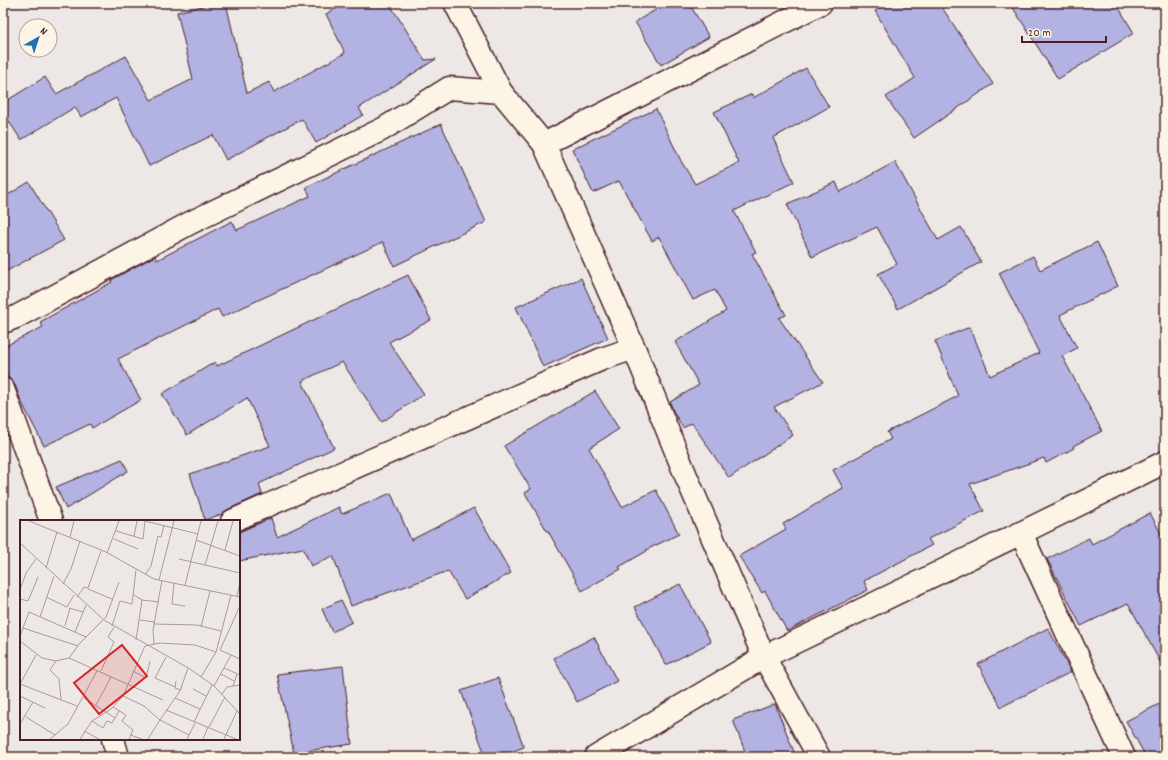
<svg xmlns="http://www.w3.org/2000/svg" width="1168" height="760" font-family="Dekko,sans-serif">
<rect width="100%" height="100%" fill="#ede8e5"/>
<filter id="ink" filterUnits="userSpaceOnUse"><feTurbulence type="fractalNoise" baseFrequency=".025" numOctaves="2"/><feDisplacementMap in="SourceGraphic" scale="8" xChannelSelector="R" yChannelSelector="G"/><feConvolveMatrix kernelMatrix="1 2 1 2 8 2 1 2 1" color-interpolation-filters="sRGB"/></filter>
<g filter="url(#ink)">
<!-- building -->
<g fill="#b2b2e3" stroke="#4a1f2b">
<polygon points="216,3 226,3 247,93 269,82 274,92 345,53 326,14 347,3 389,3 425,60 436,59 359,108 363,115 316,143 302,119 226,160 213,135 149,166 116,98 81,117 75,107 21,140 3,112 3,103 45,77 56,94 126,56 151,100 193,79 177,12"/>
<polygon points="667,3 689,3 709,37 661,65 635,22"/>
<polygon points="889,3 939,3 993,84 914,138 886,97 915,78 875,11"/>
<polygon points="1010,3 1116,3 1134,33 1058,79"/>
<polygon points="806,68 829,107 773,138 794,182 734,211 756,252 752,254 786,315 779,318 823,382 774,407 793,435 729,478 692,423 683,428 673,411 670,402 699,385 675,342 726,311 715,290 693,300 659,237 652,241 619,181 593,193 572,149 656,109 681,161 695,184 739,163 714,112 752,94 753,98"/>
<polygon points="441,124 486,222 394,266 383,242 222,317 218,309 118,359 141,400 92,428 90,424 44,446 21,401 15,385 9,378 3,366 3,347 43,327 40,322 112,282 111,280 155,256 157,260 232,221 237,230 310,196 306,187"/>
<polygon points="895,162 938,240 961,227 981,262 898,309 878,274 897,264 877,227 812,257 787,204 836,182 840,192"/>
<polygon points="29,182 64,240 3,273 3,198"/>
<polygon points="1097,242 1118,286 1060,315 1077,348 1062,356 1102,431 1073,446 1074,448 1046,463 1044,458 970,484 984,511 928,539 932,545 864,581 868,590 787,631 765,591 762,593 739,556 786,529 783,524 843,488 833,470 891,439 887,432 958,396 935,341 970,327 990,376 1039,353 999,273 1033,256 1040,270"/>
<polygon points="408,275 431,320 389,342 424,394 382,422 342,362 302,381 334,448 259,484 262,494 227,510 222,514 205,520 190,474 270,446 247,398 187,435 162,394 215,362 217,366"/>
<polygon points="581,278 608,338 543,367 516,307"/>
<polygon points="595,391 619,429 589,448 622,507 656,490 679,534 646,550 647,551 619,567 621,569 582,591 548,531 547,531 525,493 531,489 504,446"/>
<polygon points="122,459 128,471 66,509 56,487"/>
<polygon points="391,493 411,540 474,508 511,573 465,599 448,571 351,606 333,556 311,566 303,548 239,561 239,532 271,518 277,537 339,507 342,514"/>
<polygon points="1150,513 1165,541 1165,671 1128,603 1081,626 1047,559 1089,538 1092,544"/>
<polygon points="680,584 711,642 666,665 635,607"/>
<polygon points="341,600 352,622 332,632 322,609"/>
<polygon points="1048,628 1071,672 1001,707 978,664"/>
<polygon points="594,637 617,681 577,702 554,658"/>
<polygon points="343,666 352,744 294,753 277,674"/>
<polygon points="498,678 524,747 497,757 486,757 461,691"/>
<polygon points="1165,701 1165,757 1146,757 1126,721"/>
<polygon points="775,704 796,757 747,757 733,720"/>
</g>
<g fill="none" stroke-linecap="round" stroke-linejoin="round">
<!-- minor casing -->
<g stroke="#4a1f2b" stroke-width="25">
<g id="minor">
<polyline points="455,3 501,92 544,144 634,348 686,476 764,657 819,757"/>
<polyline points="544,144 821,3"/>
<polyline points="3,322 16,317 190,223 383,129 449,88 501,92"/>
<polyline points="3,389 51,521"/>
<polyline points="232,521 602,359 634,348"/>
<polyline points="1021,533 1124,757"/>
<polyline points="113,739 118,757"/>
<polyline points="596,757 764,657 1021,533 1165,462"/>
</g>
</g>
<!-- minor -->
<use href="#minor" stroke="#fcf5e5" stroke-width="22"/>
</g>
</g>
<!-- overview -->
<g transform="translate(20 520)">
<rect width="220" height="220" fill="#ede8e5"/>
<path fill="none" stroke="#ac989b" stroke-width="1" d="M9 1 86 32 134 59 220 77M96 11 123 19 125 1 178 14M114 16 117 1M50 17 54 1M94 19 118 29M176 20 220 36M0 23 84 100 170 149 194 166 220 194M205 30 213 1M87 33 99 1M159 39 220 53M185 45 198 1M26 48 37 12M125 55 131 46 138 16 141 17 144 5M139 60 154 1M154 63 152 84 165 86M43 64 51 49 60 21M165 65 181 1M68 69 92 79M0 70 6 53 16 39M114 75 122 80 139 82M217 76 220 63M26 77 47 87 54 75M57 77 64 67 68 68 81 31M0 79 8 81 18 57M49 88 63 92M20 97 34 56M120 100 134 102M134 104 177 105 201 111M45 106 50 88M92 106 100 81 112 84 116 50M181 107 190 71M3 108 58 126M55 112 66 85M0 116 9 92 66 117M116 120 122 80M0 121 22 138 36 141 49 138 60 123 86 97 99 62M134 124 133 110 142 60M200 130 220 86M200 130 220 139M146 137 135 158 155 167M49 138 143 180M36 141 30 150 39 159 41 179M168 148 160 171 140 200 169 215M204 148 220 155M81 151 94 122 88 117 94 107M113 151 126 158 130 141M201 154 214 161M181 157 196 132 211 75M156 161 155 168 160 170M0 164 57 186M0 164 16 135M194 166 211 135M213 166 217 154M173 169 186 176M202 174 207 167 220 165M0 176 25 188M103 176 124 186 140 200 128 219M64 178 95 198M155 178 180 189M76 185 91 157M93 187 106 195 102 201 113 210 109 219M146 190 216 219M6 197 35 215M72 201 83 208 87 201 92 203 99 191M174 202 192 165M0 204 13 182M189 207 205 177M64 211 79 219M110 215 122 219M30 219 48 204 77 151M60 219 72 201 91 189 103 176 125 126 140 123 175 125 196 132M167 219 175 203M183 219 188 207M204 219 217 191"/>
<path fill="#d62828" fill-opacity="0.15" stroke="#d62828" stroke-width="2" d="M102 125 127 156 79 194 54 163Z"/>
<rect width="220" height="220" fill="none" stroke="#4a1f2b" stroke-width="2"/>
</g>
<!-- margin -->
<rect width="1168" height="760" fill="none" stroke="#fcf5e5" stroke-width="16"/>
<rect x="8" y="8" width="1152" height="744" fill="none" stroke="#4a1f2b" stroke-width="1.5" filter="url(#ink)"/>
<!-- north arrow -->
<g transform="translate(38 38) rotate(39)"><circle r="19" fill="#fcf5e5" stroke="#b59f9b"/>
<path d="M0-3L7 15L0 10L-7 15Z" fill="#1f6fb2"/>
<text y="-6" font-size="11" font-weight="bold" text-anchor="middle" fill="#4a1f2b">N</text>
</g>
<!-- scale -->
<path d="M1022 36v6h84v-6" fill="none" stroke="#4a1f2b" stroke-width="2"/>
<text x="1028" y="36" font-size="12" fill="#4a1f2b" stroke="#fcf5e5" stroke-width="3" paint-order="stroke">20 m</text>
</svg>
